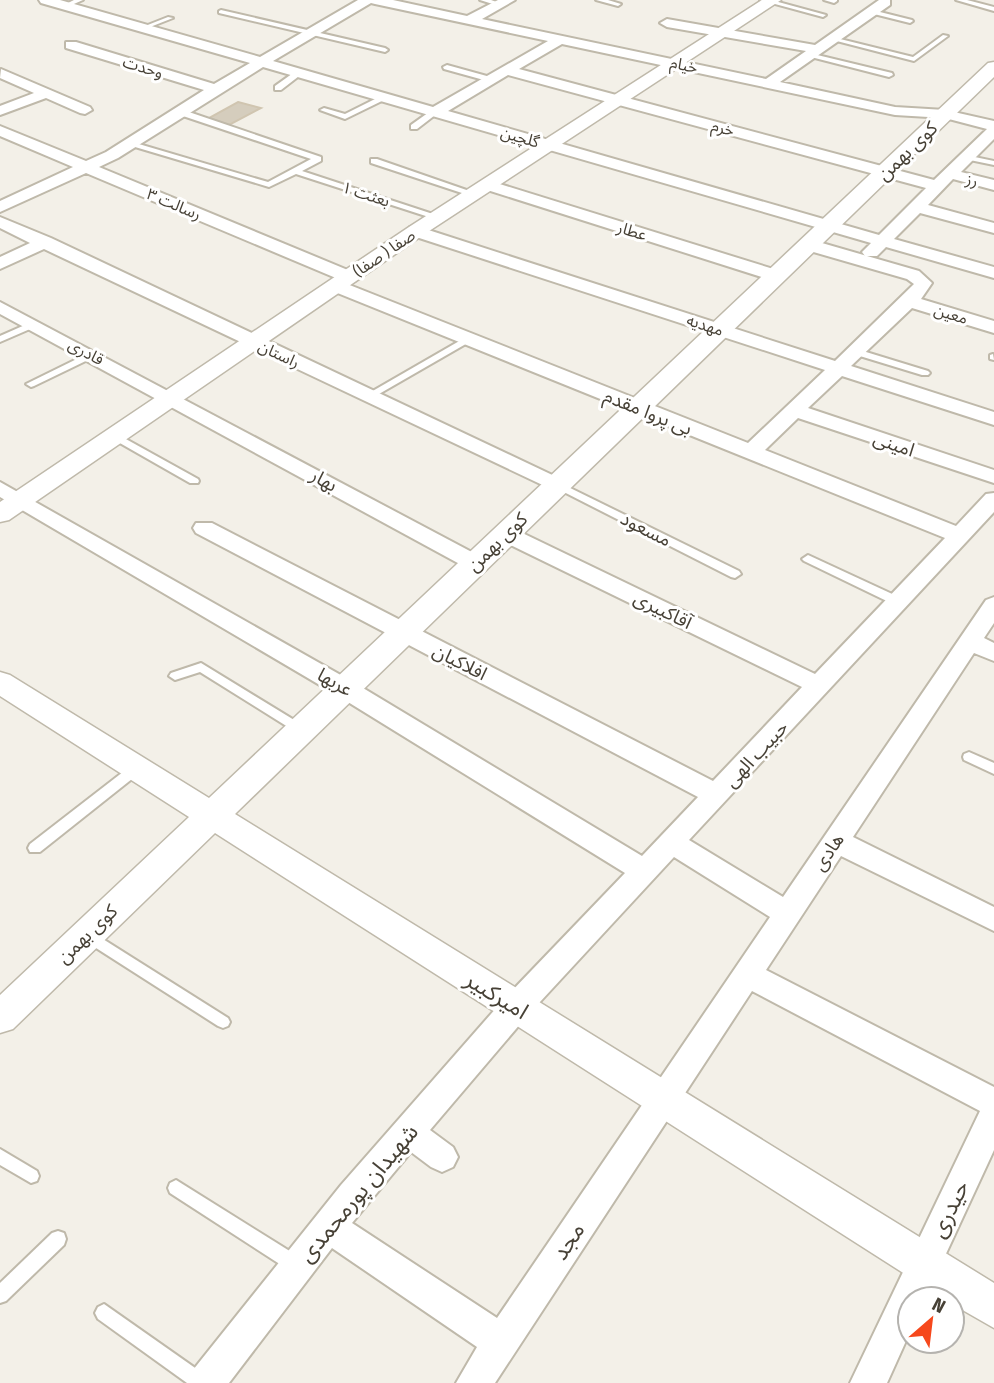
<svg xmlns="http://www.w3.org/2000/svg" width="994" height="1383" font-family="'Fira Sans Condensed','Noto Sans Arabic',sans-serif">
<rect width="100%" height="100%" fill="#f3f0e8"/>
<!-- building -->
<polygon fill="#d5cdbd" stroke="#d0c5b0" stroke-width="2" points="238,102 261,108 229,125 209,118"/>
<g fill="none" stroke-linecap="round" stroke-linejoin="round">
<!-- service casing -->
<g stroke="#bfb9aa" stroke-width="4">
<g id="service">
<polygon points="74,0 83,0 67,7 62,6"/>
<polygon points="480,0 491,0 502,4 499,6"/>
<polygon points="596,0 608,0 621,4 618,6"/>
<polygon points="760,0 771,0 826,15 823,17"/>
<polygon points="824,0 837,0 837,1 834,3"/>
<polygon points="956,0 967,0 994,7 994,11"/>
<polygon points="221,10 385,48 388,50 385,52 219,13 219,11"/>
<polygon points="872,10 912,20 913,21 910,23 870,13 869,12"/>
<polygon points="168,17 173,18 145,29 140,28"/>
<polygon points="943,35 948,36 914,61 829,39 832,37 913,57"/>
<polygon points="809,53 892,73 893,75 889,77 807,56 807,54"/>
<polygon points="447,65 494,78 495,80 491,82 444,69 443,67"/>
<polygon points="296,71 303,73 281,90 275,90 275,86"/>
<polygon points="381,96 388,98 345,119 320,110 324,108 345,114"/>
<polygon points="177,110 183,110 321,157 321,161 302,171 442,217 435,219 296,174 269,187 125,144 132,142 268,182 311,159 177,114"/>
<polygon points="432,110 439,112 417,129 411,129 411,125"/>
<polygon points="965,155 994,161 994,165 965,159"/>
<polygon points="371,159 377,159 478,194 471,196 371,163"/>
<polygon points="34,321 39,324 37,326 0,342 0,336"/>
<polygon points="468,336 473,339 471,341 372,398 369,399 364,396"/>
<polygon points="853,348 928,371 930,373 928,375 922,375 850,353 848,351"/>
<polygon points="91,352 94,353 94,357 34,386 31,387 26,384"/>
<polygon points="993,354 994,360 990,359 990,355"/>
<polygon points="115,433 198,479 199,481 198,483 190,483 111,438 110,436"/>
<polygon points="558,482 739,571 741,574 735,578 731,577 554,487 553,485 554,483"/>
<polygon points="808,555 903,599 905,602 899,606 895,605 804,561 802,559"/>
<polygon points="201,663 304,726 306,729 304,732 296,732 200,672 175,680 169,676 171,673"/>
<polygon points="969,752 994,763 994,774 964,760 963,757 964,754"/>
<polygon points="137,763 142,765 143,768 142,771 40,852 30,852 28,848 30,844 132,765"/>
<polygon points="87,929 228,1018 230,1022 228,1026 223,1028 218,1026 82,939 80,935 82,931"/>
<polygon points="0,1149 37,1171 39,1176 37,1181 31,1183 0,1165"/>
<polygon points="176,1180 304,1260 306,1266 304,1272 298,1274 292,1272 170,1193 168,1188 170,1183"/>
<polygon points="58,1231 64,1233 66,1239 64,1245 6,1301 0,1303 0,1283 52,1233"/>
<polygon points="104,1304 208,1377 211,1383 187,1383 98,1319 95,1313 98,1307"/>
</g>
</g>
<!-- minor casing -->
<g stroke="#bfb9aa" stroke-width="4">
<g id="minor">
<path d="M39 0H60L260 57 358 0H393L467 16 498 0H515L482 19 766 79 806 51 667 27 660 23 667 19 815 45 879 0H890V5L780 82 895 107 945 110 994 121V139L961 172 994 180V190L953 179 928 205 994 223V233L920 213 894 239 994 267V278L886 247 877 256H865L862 252 871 243 263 67 118 158 99 167 355 273 358 277 355 281H343L86 173 0 212V201L73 167 0 136V126L86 161 106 152 204 90 66 48V42H76L214 84 250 63 41 3ZM371 3 375 4 548 41 433 107 273 61ZM562 44 895 115 945 118 987 129 934 180 519 69ZM508 75 926 188 879 235 448 111Z"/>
<polygon points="1,69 90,107 92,110 85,114 80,113 46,98 0,115 0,106 34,93 0,78"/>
<polygon points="487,180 783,272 786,276 777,281 771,280 481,188 479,185"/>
<polygon points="0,217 51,238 565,481 569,485 565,489 551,489 44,249 0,269 0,257 30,243 0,228"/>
<path d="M416 226 835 361 914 284 907 279 803 249 800 245 803 241H815L919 271 932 283 921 299 994 321V333L912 308 851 366 994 412V425L842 376 808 408 994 470V483L798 418 765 450 956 526 986 494 994 493V512L689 840 783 897 986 600 994 597V623L984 638 994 643V661L974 653 853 837 994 907V931L841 856 766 970 994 1087V1150L925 1299H910V1332L887 1383H850L980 1111 752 991 495 1383H456L477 1347 332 1248 229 1383H188L193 1370 341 1185 505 998 625 873 335 694 0 497V482L353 682 642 856 698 797 196 533 193 528 196 523H212L713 781 802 687 498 539 495 534 498 529H514L815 674 945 538 330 290 327 286 330 282H342L748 443 825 370 410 235 408 231 410 227ZM674 857 770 917 497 1318 352 1223 411 1152 431 1167 442 1172 453 1167 458 1157 453 1147 430 1130 527 1016Z"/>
<polygon points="0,302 483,558 486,563 483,568 467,568 0,314"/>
</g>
</g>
<!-- tertiary casing -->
<g stroke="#bfb9aa" stroke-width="3">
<g id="tertiary">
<polygon points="762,0 781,0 423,235 9,520 0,522 0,502 409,227"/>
<polygon points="994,62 994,77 235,814 994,1283 994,1328 952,1304 952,1299 944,1299 215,833 13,1029 0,1033 0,995 189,817 0,696 0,672 10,675 209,798 988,63"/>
</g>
</g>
<!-- service -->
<use href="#service" fill="#fff" fill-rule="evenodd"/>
<!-- minor -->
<use href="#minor" fill="#fff" fill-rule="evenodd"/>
<!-- tertiary -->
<use href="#tertiary" fill="#fff" fill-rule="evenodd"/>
</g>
<g text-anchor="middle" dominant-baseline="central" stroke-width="6" stroke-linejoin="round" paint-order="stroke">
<!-- far-street labels -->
<g font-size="16" fill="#474136" stroke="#fff">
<text transform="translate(684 65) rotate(12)">خیام</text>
<text transform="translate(143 67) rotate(17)">وحدت</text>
<text transform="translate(723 128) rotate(15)">خرم</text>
<text transform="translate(520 137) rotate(16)">گلچین</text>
<text transform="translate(972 180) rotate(14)">رز</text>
<text transform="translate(366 194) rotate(18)">بعثت ۱</text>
<text transform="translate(174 204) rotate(23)">رسالت ۳</text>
<text transform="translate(632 231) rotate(17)">عطار</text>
<text transform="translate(384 253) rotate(-34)">صفا ( صفا)</text>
<text transform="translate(951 314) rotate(17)">معین</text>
<text transform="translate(705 325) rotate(18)">مهدیه</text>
<text transform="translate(86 352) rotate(28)">قادری</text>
<text transform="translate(279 354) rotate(25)">راستان</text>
</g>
<!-- street labels -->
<g font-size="19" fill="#474136" stroke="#fff">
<text transform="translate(907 151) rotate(-44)">کوی بهمن</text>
<text transform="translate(648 412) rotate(22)">بی پروا مقدم</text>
<text transform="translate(894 444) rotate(19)">امینی</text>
<text transform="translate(324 480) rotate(29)">بهار</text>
<text transform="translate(646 529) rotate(27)">مسعود</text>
<text transform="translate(497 542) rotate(-44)">کوی بهمن</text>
<text transform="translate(663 610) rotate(26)">آقاکبیری</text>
<text transform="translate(460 662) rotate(27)">افلاکیان</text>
<text transform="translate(335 682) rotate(30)">عربها</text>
<text transform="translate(756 754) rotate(-47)">حبیب الهی</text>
<text transform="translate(828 852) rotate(-56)">هادی</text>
<text transform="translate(87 934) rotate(-44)">کوی بهمن</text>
</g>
<!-- near-street labels -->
<g font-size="23" fill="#474136" stroke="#fff">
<text transform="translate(497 995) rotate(32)">امیرکبیر</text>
<text transform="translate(358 1193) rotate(-50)">شهیدان پورمحمدی</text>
<text transform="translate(949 1209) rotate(-64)">حیدری</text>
<text transform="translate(568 1241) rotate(-56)">مجد</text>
</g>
</g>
<!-- north arrow -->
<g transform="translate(931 1320) rotate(28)"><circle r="33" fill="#ffffff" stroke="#b5b3af" stroke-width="2"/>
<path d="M0-5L12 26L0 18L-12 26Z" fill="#f6481c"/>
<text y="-10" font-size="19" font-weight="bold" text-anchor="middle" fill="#474136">N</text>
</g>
</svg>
